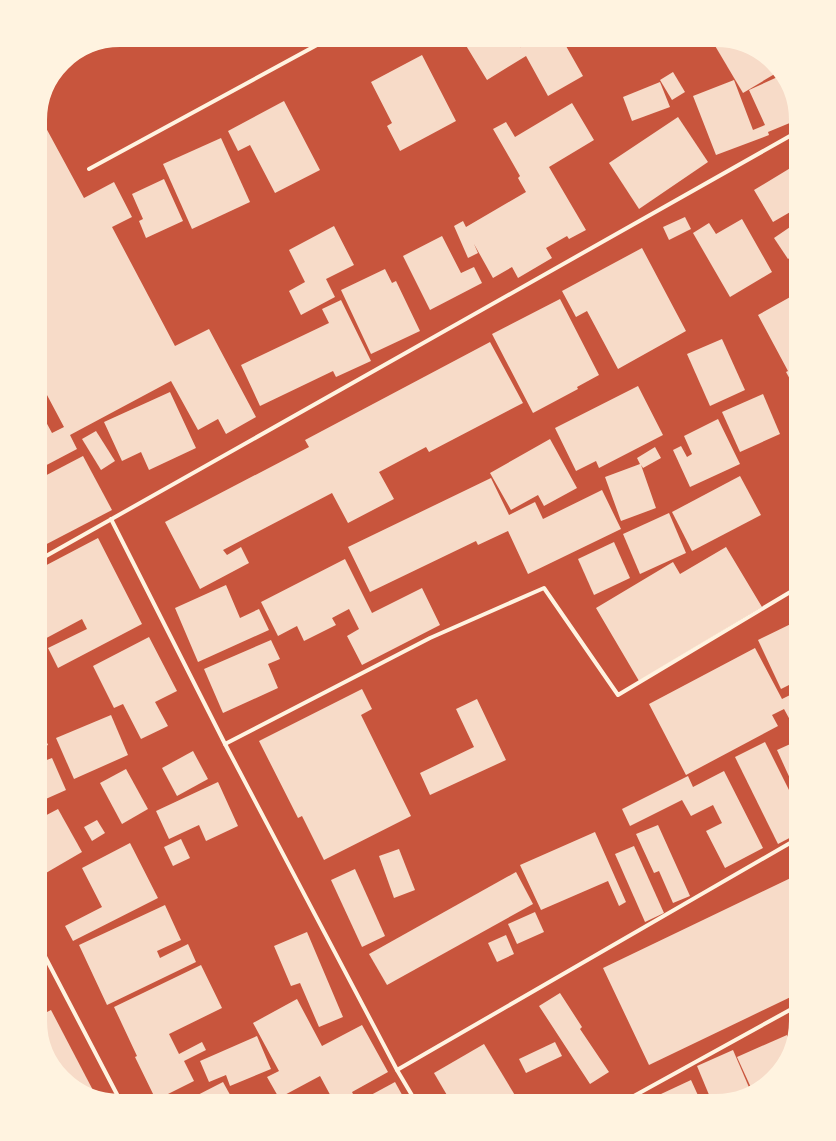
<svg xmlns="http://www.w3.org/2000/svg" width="836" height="1141" font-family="'Crimson Pro',serif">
<rect width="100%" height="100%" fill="#c8553d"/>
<!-- building -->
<g fill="#f7dbc8">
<polygon points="462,39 516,39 521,48 517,39 562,39 583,76 548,96 526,56 487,80"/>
<polygon points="711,39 721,39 756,50 778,72 743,93"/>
<polygon points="422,55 456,121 400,151 387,126 392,123 371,82"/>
<polygon points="673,72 685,92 672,100 660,80"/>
<polygon points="782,75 786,80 797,120 768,132 769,135 716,155 693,96 734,80 753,130 765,125 749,90"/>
<polygon points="660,82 670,107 632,121 623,97"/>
<polygon points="284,101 320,170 275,193 250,145 238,151 228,131"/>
<polygon points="572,103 594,140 549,167 586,230 569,239 567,236 546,248 552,258 518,278 512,267 493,278 474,244 478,253 468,258 454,226 463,221 466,227 526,192 518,178 520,176 493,129 506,122 515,137"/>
<polygon points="39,115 84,198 114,182 132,217 112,227 175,346 209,329 256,417 226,434 218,419 198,430 171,381 70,435 77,449 39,469 39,426 46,422 52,433 64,427 39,380"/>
<polygon points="678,117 708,162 639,209 609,163"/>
<polygon points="221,138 250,202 192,229 163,164"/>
<polygon points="797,164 797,219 792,211 773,222 754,190"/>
<polygon points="164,179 183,221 146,238 139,221 143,219 132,194"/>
<polygon points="685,217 691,229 669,240 663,227"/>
<polygon points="742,219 772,272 730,297 693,233 709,223 716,234"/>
<polygon points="793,225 797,231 797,253 788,259 774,238"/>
<polygon points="334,226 354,265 326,279 335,297 301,315 289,291 305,282 289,250"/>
<polygon points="442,236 461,273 474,267 482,283 430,310 403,256"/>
<polygon points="642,248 686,331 618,369 587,311 576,317 562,291"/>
<polygon points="385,269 392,283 396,281 420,331 371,354 341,290"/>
<polygon points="792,296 797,305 797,392 786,372 788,371 758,315"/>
<polygon points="560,299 599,375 577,387 578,389 533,413 492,334"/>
<polygon points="341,300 371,361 336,377 333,371 260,406 241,365 329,323 322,309"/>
<polygon points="722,339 745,390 710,406 687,354"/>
<polygon points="490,342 523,403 429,452 426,447 379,472 394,499 348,523 332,493 223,550 227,555 241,547 249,563 200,589 165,522 309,447 305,440"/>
<polygon points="638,386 663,435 599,468 596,461 576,471 555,428"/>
<polygon points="170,392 196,448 149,470 141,452 122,461 104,422"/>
<polygon points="763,394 780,434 740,452 722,412"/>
<polygon points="718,419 740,464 690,487 673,450 681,446 687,457 692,454 684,436"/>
<polygon points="96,431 115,461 101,470 82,439"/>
<polygon points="550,439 577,488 544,506 538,495 511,510 490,473"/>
<polygon points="655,447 661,458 643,468 641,465 656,508 621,521 605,477 640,464 637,458"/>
<polygon points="83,456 112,510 41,547 39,544 39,479"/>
<polygon points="797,470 797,483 792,473"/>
<polygon points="740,476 761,515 692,551 672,512"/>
<polygon points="491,478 509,515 535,502 543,519 602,490 621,529 528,574 508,531 478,545 476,541 370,592 348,547"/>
<polygon points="797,502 797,519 789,506"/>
<polygon points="669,513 686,553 640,574 623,534"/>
<polygon points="98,538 142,624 58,668 48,648 87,629 82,619 39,642 39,569"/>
<polygon points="614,542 630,578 594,595 578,559"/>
<polygon points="726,547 762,607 639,681 596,608 673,562 680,574"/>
<polygon points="345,559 372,613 422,588 440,625 362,665 347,636 359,629 349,609 332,618 336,625 304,641 297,626 278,636 261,602"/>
<polygon points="226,585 240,618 259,609 269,630 198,662 175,608"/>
<polygon points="797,621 797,681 781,689 758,640"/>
<polygon points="149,637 177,691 155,702 168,726 141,739 123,704 114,708 93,666"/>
<polygon points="271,640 280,659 268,664 278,688 223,713 204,669"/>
<polygon points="755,648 782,699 794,693 797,699 797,716 790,720 784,709 772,715 778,726 686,775 649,704"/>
<polygon points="362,689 372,709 361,715 411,816 324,860 302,816 298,818 259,741"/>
<polygon points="477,699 506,760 430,795 420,773 474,747 456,709"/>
<polygon points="111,715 128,755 74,779 56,738"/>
<polygon points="39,725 48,745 39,749"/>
<polygon points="797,741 797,794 777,750"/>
<polygon points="765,742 797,806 797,834 778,844 735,757"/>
<polygon points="193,751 208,779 177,796 162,768"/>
<polygon points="52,758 66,790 39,802 39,763"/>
<polygon points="126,769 148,809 122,824 100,783"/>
<polygon points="724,771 763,848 725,868 706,831 722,823 713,805 691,816 682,800 630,826 622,809 688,776 693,787"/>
<polygon points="218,782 238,826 206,841 199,825 169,839 156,811"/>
<polygon points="58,809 82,852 39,877 39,819"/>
<polygon points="97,820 105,833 92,841 84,827"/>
<polygon points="658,825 690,896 673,903 659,871 654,873 636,834"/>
<polygon points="595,832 626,902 619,906 608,881 541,910 520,865"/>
<polygon points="181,839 190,858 173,866 164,847"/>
<polygon points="130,843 158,898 73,941 65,926 102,907 82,868"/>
<polygon points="634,846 664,913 645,922 615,854"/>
<polygon points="399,849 415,890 394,898 379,856"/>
<polygon points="355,869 385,936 362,947 331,880"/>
<polygon points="516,872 533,904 387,985 369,954"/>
<polygon points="797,875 797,923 793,925 797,934 797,994 649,1065 603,968"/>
<polygon points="165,905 181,940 157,951 160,958 188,944 196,962 107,1005 79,945"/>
<polygon points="535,912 544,932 517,944 508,924"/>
<polygon points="307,932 343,1017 319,1027 300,983 291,986 274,946"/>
<polygon points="506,935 514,954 497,962 488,943"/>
<polygon points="39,960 47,980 39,983"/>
<polygon points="201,965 222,1008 169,1034 179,1054 202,1042 206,1050 184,1061 194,1081 156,1100 135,1057 137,1056 114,1007"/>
<polygon points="560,993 582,1027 580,1029 609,1072 590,1084 539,1006"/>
<polygon points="297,999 322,1046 362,1025 388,1072 352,1092 355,1098 347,1102 334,1102 320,1076 279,1098 267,1077 279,1071 253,1023"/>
<polygon points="51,1010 96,1096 80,1091 50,1061 39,1016"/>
<polygon points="787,1035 791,1043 786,1061 756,1091 753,1092 737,1057"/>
<polygon points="257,1036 271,1069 230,1086 226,1075 209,1082 200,1061"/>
<polygon points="555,1042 562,1056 526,1073 519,1059"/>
<polygon points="484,1044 519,1102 451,1102 434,1073"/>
<polygon points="733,1050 751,1092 712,1102 697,1066"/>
<polygon points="691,1080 701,1102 664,1102 661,1094"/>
<polygon points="223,1082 234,1102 184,1102"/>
<polygon points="395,1082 406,1102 358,1102"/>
</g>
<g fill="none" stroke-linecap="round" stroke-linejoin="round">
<!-- minor -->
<g stroke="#fff3e0" stroke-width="4">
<polyline points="89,169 328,39"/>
<polyline points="111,519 225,744 397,1070 416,1102"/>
<polyline points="39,560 797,132"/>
<polyline points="225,744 430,638 544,588 618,695 797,588"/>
<polyline points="39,945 121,1102"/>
<polyline points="397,1070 797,839"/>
<polyline points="623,1102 797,1006"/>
</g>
</g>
<!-- crop -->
<path d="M0 0H836V1141H0ZM120 46H716A74 74 0 0 1 790 120V1021A74 74 0 0 1 716 1095H120A74 74 0 0 1 46 1021V120A74 74 0 0 1 120 46Z" fill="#fff3e0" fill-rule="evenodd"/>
<path fill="none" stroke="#fff3e0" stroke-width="2" d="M120 46H716A74 74 0 0 1 790 120V1021A74 74 0 0 1 716 1095H120A74 74 0 0 1 46 1021V120A74 74 0 0 1 120 46Z"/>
</svg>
